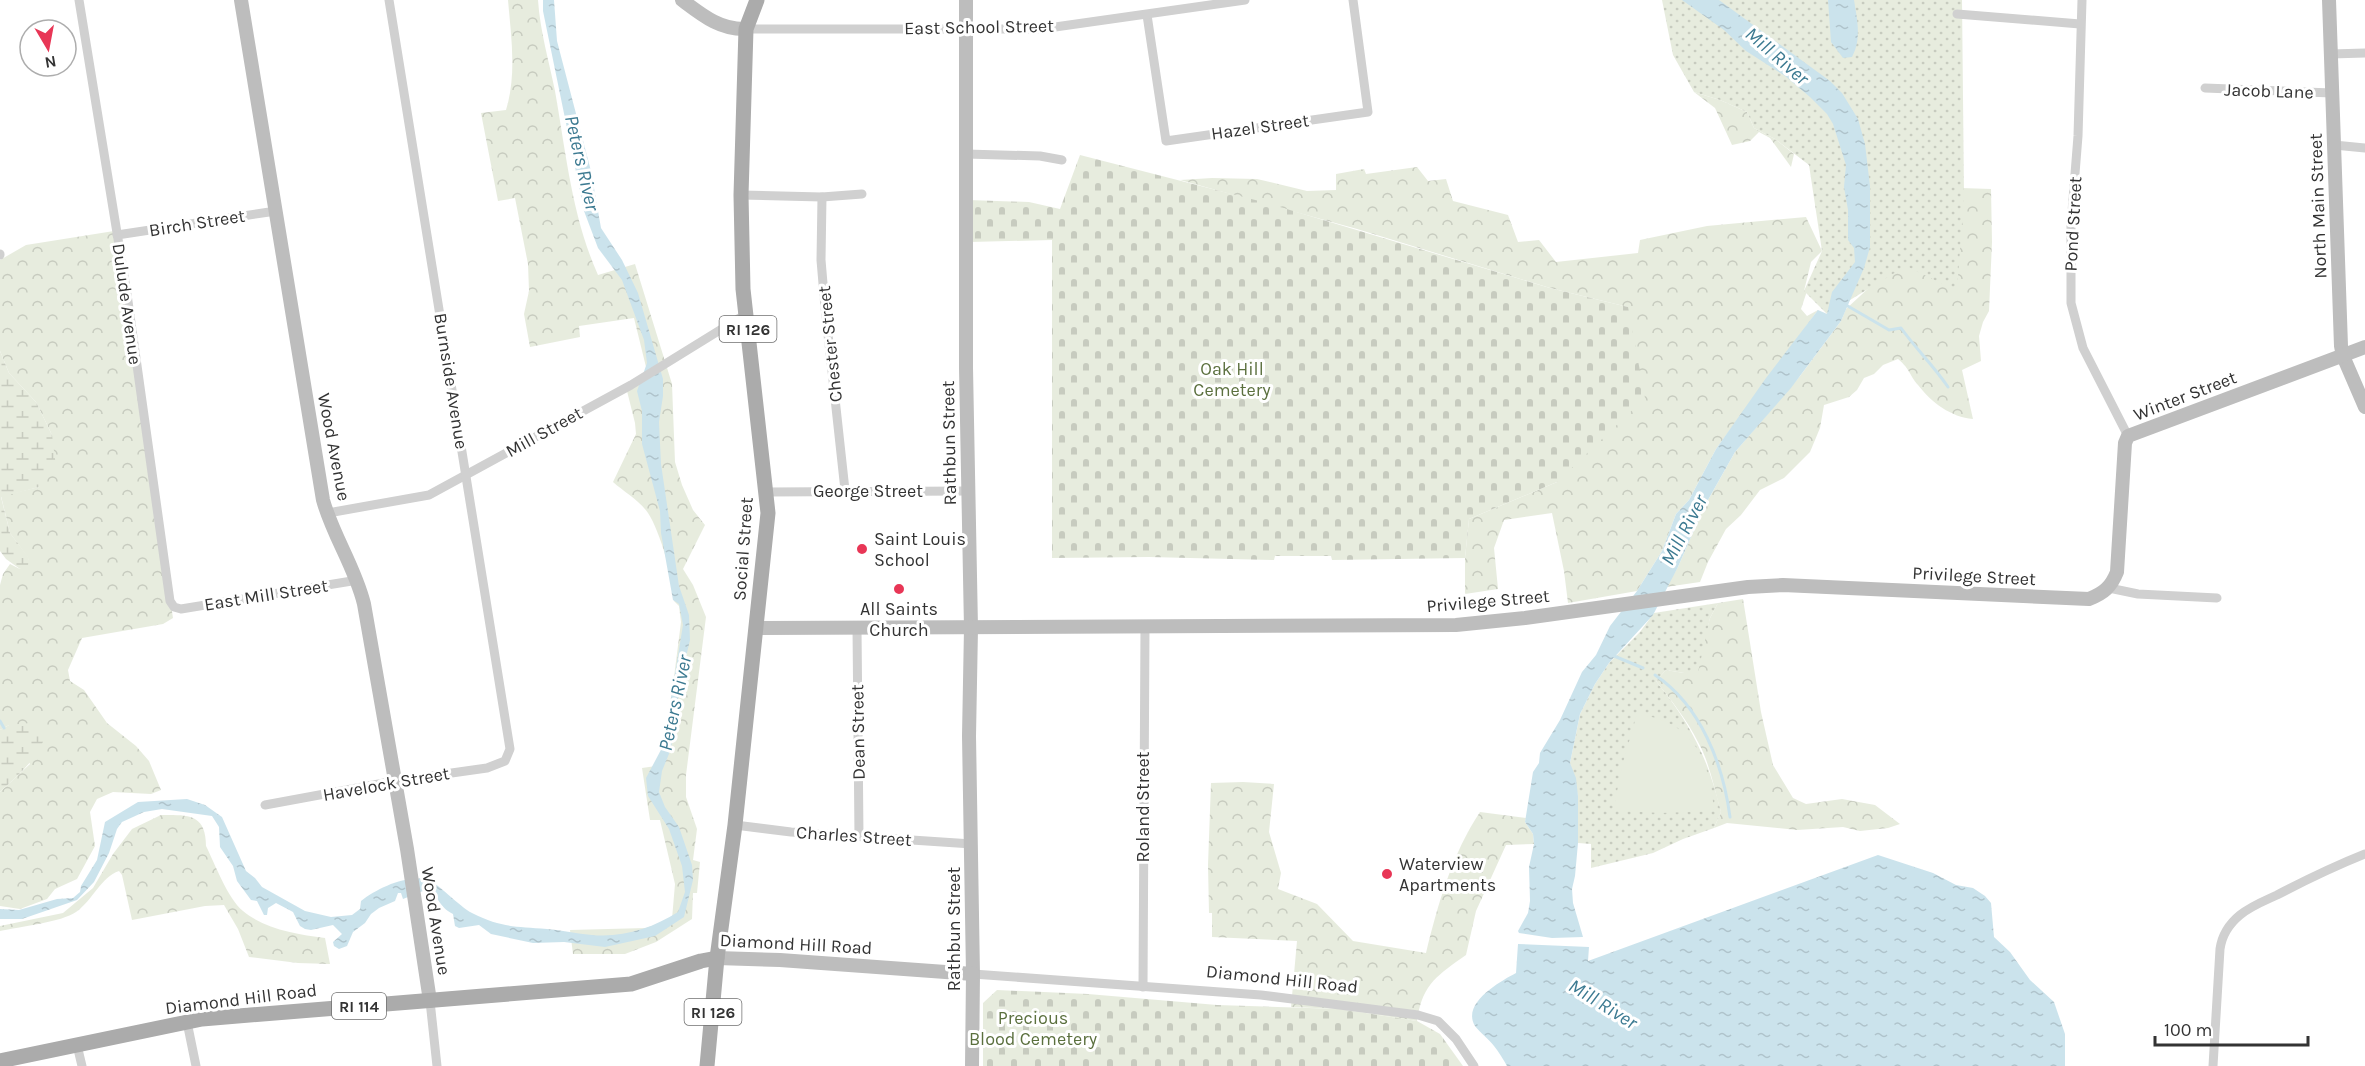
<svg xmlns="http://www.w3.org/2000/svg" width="2365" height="1066" font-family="Karla,sans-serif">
<defs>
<pattern id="forest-crowns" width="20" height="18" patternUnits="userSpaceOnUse" patternTransform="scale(1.5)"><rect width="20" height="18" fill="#e7ecde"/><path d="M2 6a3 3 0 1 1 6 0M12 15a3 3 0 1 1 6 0" fill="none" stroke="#c7cbbf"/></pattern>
<pattern id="wetland-marsh" width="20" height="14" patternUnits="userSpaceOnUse" patternTransform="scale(1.5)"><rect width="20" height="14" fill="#e7ecde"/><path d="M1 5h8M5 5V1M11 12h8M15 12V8" fill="none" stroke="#c7cbbf"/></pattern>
<pattern id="cemetery-stones" width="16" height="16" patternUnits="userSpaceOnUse" patternTransform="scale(1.5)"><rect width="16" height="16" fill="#e7ecde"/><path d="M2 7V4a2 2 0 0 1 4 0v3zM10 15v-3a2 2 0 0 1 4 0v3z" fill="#c7cbbf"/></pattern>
<pattern id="park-dots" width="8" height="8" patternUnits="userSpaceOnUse" patternTransform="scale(1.5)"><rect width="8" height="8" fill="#e7ecde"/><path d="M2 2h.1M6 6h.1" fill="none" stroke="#c7cbbf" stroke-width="1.8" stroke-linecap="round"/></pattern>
<pattern id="water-ripples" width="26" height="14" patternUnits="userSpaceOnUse" patternTransform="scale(1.5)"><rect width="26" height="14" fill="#cbe3ec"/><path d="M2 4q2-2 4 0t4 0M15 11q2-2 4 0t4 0" fill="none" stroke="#afc3cb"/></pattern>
</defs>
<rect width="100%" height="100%" fill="#fff"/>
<!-- forest -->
<g fill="url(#forest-crowns)">
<path d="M508 0H538C540 31 549 61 555 91 566 153 572 217 598 275L635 264 672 384 675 462 682 485 693 510 705 525 683 569 693 585 706 617 686 775V797L697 829 693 860 700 862 697 893H693L692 919 656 942 625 954H573L570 930 646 928 672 919 675 884 660 820H650L642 768 656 766 665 748 681 622 679 606 674 601C674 580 660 531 648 513 640 501 623 491 613 482L636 434 635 423 626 387 647 371 634 318 579 326 580 337 530 347 524 314 529 291 528 264 515 198 498 201 481 113 506 110C517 74 511 36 508 0Z"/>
<polygon points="1694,92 1720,100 1747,112 1754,128 1775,139 1794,154 1791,167 1770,138 1759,132 1750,141 1732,145 1715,108"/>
<polygon points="1417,167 1428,181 1446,179 1453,201 1508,215 1518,242 1539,240 1556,262 1638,253 1640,240 1707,226 1806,217 1822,251 1811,262 1804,291 1807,291 1801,309 1807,316 1818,310 1716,449 1689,500 1676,514 1662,551 1637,591 1568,603 1564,571 1552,513 1504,520 1494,548 1498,589 1465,594 1465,558 1469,519 1557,482 1628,307 1550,288 1357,229 1180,180 1212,178 1257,179 1307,191 1336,190 1336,174 1364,169 1366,174"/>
<path d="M1961 188 1991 189 1992 242 1989 311 1983 322 1979 336 1981 361 1962 370 1973 419C1951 417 1932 403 1918 385 1909 375 1911 370 1898 359L1883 365 1874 374 1864 378 1857 390 1849 397 1824 405 1820 428 1810 452 1784 478 1760 490 1741 515 1726 529 1708 562 1700 582 1666 587 1678 567 1704 507 1735 452 1800 376 1841 321 1846 309 1873 284Z"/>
<polygon points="114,231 173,618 163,624 82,638 68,670 70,681 84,690 107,723 136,746 149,761 161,790 151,794 113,792 97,799 90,812 95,846 77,879 55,889 47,899 20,909 0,906 0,792 30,764 9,725 0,730 0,585 3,574 10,564 20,569 29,559 10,533 1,496 39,487 52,435 36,402 9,373 0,351 0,260 26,245"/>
<path d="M1743 599 1761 712 1773 765 1793 798 1806 804 1842 799 1875 805 1900 824 1888 828 1860 831 1843 827 1797 830 1727 823 1714 828 1721 812C1714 789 1710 763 1698 742 1687 720 1671 700 1656 681L1666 670 1684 673 1704 640 1710 618 1718 603Z"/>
<path d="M1243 782 1274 784 1269 832 1281 873 1278 889 1317 904 1353 941 1426 953C1438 904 1452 854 1480 812L1526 818 1525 822 1533 834 1534 844 1506 845 1476 911 1466 955C1438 975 1422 984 1417 1021L1340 1009 1291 1007 1297 941 1212 937V913H1209L1208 865 1211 783Z"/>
<path d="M161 815C187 815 206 813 206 846 215 864 228 899 243 911 266 930 297 934 325 938L330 964 298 963 249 957 238 929 224 905 205 906 132 920 122 875 119 871C101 877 93 900 76 912 62 922 19 927 0 931V926L63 913 93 888 113 854 132 829Z"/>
</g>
<!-- wetland -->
<g fill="url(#wetland-marsh)">
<polygon points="0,351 9,373 36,402 52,435 56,467 39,487 1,497 10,533 29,558 28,566 20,569 6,559 0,551"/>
<path d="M30 723 41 729 45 737C36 761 18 775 0 792V730L9 725Z"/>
</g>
<!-- cemetery -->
<g fill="url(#cemetery-stones)">
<polygon points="1080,155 1263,202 1550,288 1628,307 1645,398 1557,482 1469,519 1465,558 1332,560 1331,556 1275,556 1274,560 1149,557 1052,558 1052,240 970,242 968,200 1029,202 1060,209"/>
<polygon points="997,990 1088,994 1217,1005 1340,1009 1417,1021 1440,1034 1463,1066 983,1066 983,1003"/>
</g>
<!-- park -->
<g fill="url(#park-dots)">
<polygon points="1662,0 1962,0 1964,195 1957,291 1906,266 1827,314 1804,291 1822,251 1809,165 1775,139 1754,128 1747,112 1720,100 1694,92 1673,55"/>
<path d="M1718 603 1710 618 1698 672 1684 673 1666 670 1656 681C1691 724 1708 758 1721 812L1714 828 1683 839 1653 853 1591 868V844L1578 843V796L1570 763 1580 714 1595 684 1609 663 1640 632 1654 613Z"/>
</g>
<!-- garden -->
<path fill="#e7ecde" d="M1637 714C1645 716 1656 717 1664 721 1702 736 1711 775 1714 811L1661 813 1623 811 1615 802 1622 766Z"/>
<!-- water -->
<g fill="url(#water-ripples)">
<path d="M543 0H554L557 41 591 171 601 228 622 260 638 293 663 379V396L659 422 661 464 679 586 689 615 690 640 681 678 671 749 662 771 659 792 665 807 679 827 692 865 693 880 684 917 655 936 605 947 564 942 533 943 491 934 479 925 459 928 455 926 453 914C438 907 438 894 428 889L403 899 401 893H398L395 901 379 908 371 914 365 923 353 932 347 946 339 949 334 946 333 942 342 934 333 925 311 930 305 929 300 926 293 912 276 903 268 908 267 915H264L257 901 251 900 237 881 233 866 220 847 219 827 212 816 162 809 144 812 122 822 117 829 109 853 94 882 77 900 22 919H0V909L19 910 57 899 73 898 80 892 81 886 97 860 105 822 138 802 187 799 205 805 222 817 246 871 255 878 262 887 305 911 331 917 352 915 360 909 361 901C378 888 407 874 429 880 436 882 460 907 472 913 502 928 515 926 547 929 562 930 577 934 592 935 622 938 653 928 678 912L685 892 682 866 669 829 648 796 646 778 663 746 683 625 679 604 673 600 661 533 660 511 642 444V411L637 391 647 363 644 340 622 280 598 248 584 211 543 11Z"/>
<polygon points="1682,0 1719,0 1830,81 1842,93 1858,119 1865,144 1870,186 1870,247 1864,268 1841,321 1791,388 1735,452 1704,507 1678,567 1653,615 1609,663 1595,684 1580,714 1570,763 1576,778 1578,796 1578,843 1575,876 1572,889 1573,903 1583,937 1552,938 1519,933 1518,931 1528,913 1530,901 1529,867 1534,844 1533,834 1525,822 1533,772 1539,763 1540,753 1560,720 1582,672 1596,655 1610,626 1637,591 1662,551 1676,514 1689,500 1716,449 1766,378 1818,310 1827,314 1832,292 1855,262 1854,248 1848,240 1848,210 1844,187 1846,165 1833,124 1827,114 1810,97 1785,76 1746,51 1724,30"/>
<path d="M1828 0H1854C1857 19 1862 39 1852 57L1843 58 1831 42Z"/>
<path d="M1878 855 1933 873 1956 885 1973 888 1985 896 1991 903 1994 937 2010 952 2030 980 2054 1002 2065 1034V1066H1507C1503 1059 1499 1052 1494 1046 1489 1039 1480 1033 1475 1026 1461 1003 1501 981 1516 973L1518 944 1589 947 1588 961Z"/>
</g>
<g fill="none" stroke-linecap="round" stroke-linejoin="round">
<!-- stream -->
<g stroke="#cbe3ec" stroke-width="3">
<path d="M1846 305 1889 330 1901 328C1916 349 1934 366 1948 387"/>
<polyline points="1614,656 1643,668"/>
<path d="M1655 675C1701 706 1723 764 1730 817"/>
<polyline points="0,721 4,728"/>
</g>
<!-- street -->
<g stroke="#d0d0d0" stroke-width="9">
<polyline points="79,0 127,294 170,601 174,607 181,609 358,580"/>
<polyline points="2082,0 2078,136 2071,224 2071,303 2083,348 2128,436"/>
<polyline points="1957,14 2080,24"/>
<polyline points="1147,15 1166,141 1368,112 1353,0"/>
<polyline points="746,29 1041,29 1245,0"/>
<polyline points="2331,54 2365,53"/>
<polyline points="2205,88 2332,93"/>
<polyline points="2334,145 2365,148"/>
<polyline points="966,154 1040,156 1062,160"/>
<polyline points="741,195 822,197 862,194"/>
<polyline points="822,197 821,260 825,307 845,490"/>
<polyline points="117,235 276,211"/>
<polyline points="0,254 0,255"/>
<polyline points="767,492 969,491"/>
<polyline points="328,513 429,495 631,385 746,314"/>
<polyline points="2109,588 2138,594 2217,598"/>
<polyline points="857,628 859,836"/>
<polyline points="265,805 395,781 487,768 505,761 510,749 389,0"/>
<polyline points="735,825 791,832 972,844"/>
<polyline points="973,974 1261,995 1418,1015 1438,1021 1456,1039 1474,1066"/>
<polyline points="1143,987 1145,626"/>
<polyline points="430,1001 437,1066"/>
<polyline points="187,1022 196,1066"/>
<polyline points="77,1045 82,1066"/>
<path d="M2213 1066 2220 949C2222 935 2229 924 2240 915 2251 906 2264 901 2277 895 2306 880 2335 866 2365 854"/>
</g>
<!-- secondary -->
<g stroke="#bdbdbd" stroke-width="14">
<path d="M241 0 323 500C333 536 355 567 364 604L407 849 430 1001"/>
<path d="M682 0C702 15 720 30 746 29"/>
<polyline points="966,0 966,368 971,628 969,736 973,974 972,1066"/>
<polyline points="2329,0 2341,346 2343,356 2365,407"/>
<path d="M756 628 1456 625 1525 618 1748 587 1783 585 2089 599C2104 593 2111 587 2117 572L2125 443 2128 436 2365 347"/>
<polyline points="717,958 780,960 973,974"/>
</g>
<!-- primary -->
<g stroke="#ababab" stroke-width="15">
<polyline points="0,1061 202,1019 631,984 701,961 717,958"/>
<polyline points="707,1066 717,958 735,825 768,513 743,289 741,195 746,29 757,0"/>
</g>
</g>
<!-- markers -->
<g fill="#e83656" stroke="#fff" stroke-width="2">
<circle cx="862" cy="549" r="6"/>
<circle cx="899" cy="589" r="6"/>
<circle cx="1387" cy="874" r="6"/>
</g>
<g text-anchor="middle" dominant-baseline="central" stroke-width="6" stroke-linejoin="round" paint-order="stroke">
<!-- shield labels -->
<g fill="#fff" stroke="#707070" stroke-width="1.5">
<rect x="719.5" y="316" width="57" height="26" rx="4.5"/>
<rect x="332" y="993" width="54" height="26" rx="4.5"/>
<rect x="684.5" y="999" width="57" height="26" rx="4.5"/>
</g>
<g font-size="16" font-weight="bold" fill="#333">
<text x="748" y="329">RI 126</text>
<text x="359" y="1006">RI 114</text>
<text x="713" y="1012">RI 126</text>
</g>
<!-- street labels -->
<g font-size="18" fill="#333" stroke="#fff">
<text transform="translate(979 27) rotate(-1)">East School Street</text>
<text transform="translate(2269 91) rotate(2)">Jacob Lane</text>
<text transform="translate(1260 127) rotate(-8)">Hazel Street</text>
<text transform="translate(2318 206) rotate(-92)">North Main Street</text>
<text transform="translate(197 223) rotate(-9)">Birch Street</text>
<text transform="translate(2073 224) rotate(-87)">Pond Street</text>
<text transform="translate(127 304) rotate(82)">Dulude Avenue</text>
<text transform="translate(830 344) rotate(-96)">Chester Street</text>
<text transform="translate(451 381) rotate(81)">Burnside Avenue</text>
<text transform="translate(2185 396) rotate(-21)">Winter Street</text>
<text transform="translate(544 432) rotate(-29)">Mill Street</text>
<text transform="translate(949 443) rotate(-91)">Rathbun Street</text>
<text transform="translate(334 447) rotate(79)">Wood Avenue</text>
<text x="868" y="491">George Street</text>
<text transform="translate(743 549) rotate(-86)">Social Street</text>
<text transform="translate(1974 576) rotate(3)">Privilege Street</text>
<text transform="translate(266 595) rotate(-9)">East Mill Street</text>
<text transform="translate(1488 601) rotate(-5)">Privilege Street</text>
<text transform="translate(858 732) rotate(-91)">Dean Street</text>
<text transform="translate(386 784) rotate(-10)">Havelock Street</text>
<text transform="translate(1143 807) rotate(-90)">Roland Street</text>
<text transform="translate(854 836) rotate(4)">Charles Street</text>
<text transform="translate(436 921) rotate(81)">Wood Avenue</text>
<text transform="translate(954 929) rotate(-90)">Rathbun Street</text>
<text transform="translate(796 944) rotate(3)">Diamond Hill Road</text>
<text transform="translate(1282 979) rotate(6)">Diamond Hill Road</text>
<text transform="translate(241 999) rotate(-7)">Diamond Hill Road</text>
</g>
<!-- park labels -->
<g font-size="18" fill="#5b703e" stroke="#fff">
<text x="1232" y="369">Oak Hill<tspan x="1232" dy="21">Cemetery</tspan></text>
<text x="1033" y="1018">Precious<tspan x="1033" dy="21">Blood Cemetery</tspan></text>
</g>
<!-- poi labels -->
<g font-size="18" fill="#333" stroke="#fff" text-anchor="start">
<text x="874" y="539">Saint Louis<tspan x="874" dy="21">School</tspan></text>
<text x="899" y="609" text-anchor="middle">All Saints<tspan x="899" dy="21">Church</tspan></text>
<text x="1399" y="864">Waterview<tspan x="1399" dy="21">Apartments</tspan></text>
</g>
<!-- water labels -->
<g font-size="20" font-style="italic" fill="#3c7a91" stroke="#fff">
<text transform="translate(1777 56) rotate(41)">Mill River</text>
<text transform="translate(582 163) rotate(77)">Peters River</text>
<text transform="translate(1684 530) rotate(-62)">Mill River</text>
<text transform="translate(675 703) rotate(-78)">Peters River</text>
<text transform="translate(1603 1004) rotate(32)">Mill River</text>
</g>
</g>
<!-- north arrow -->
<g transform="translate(48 48) rotate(170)"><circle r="28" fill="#ffffff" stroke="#adadad" stroke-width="1.5"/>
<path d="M0-4.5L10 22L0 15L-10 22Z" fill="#e83656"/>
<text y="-9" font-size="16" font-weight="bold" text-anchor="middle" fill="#333333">N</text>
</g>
<!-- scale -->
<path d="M2155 1036v9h153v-9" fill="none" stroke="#333333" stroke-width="3"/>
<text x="2164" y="1036" font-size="18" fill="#333333" stroke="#ffffff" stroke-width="4.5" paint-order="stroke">100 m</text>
</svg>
